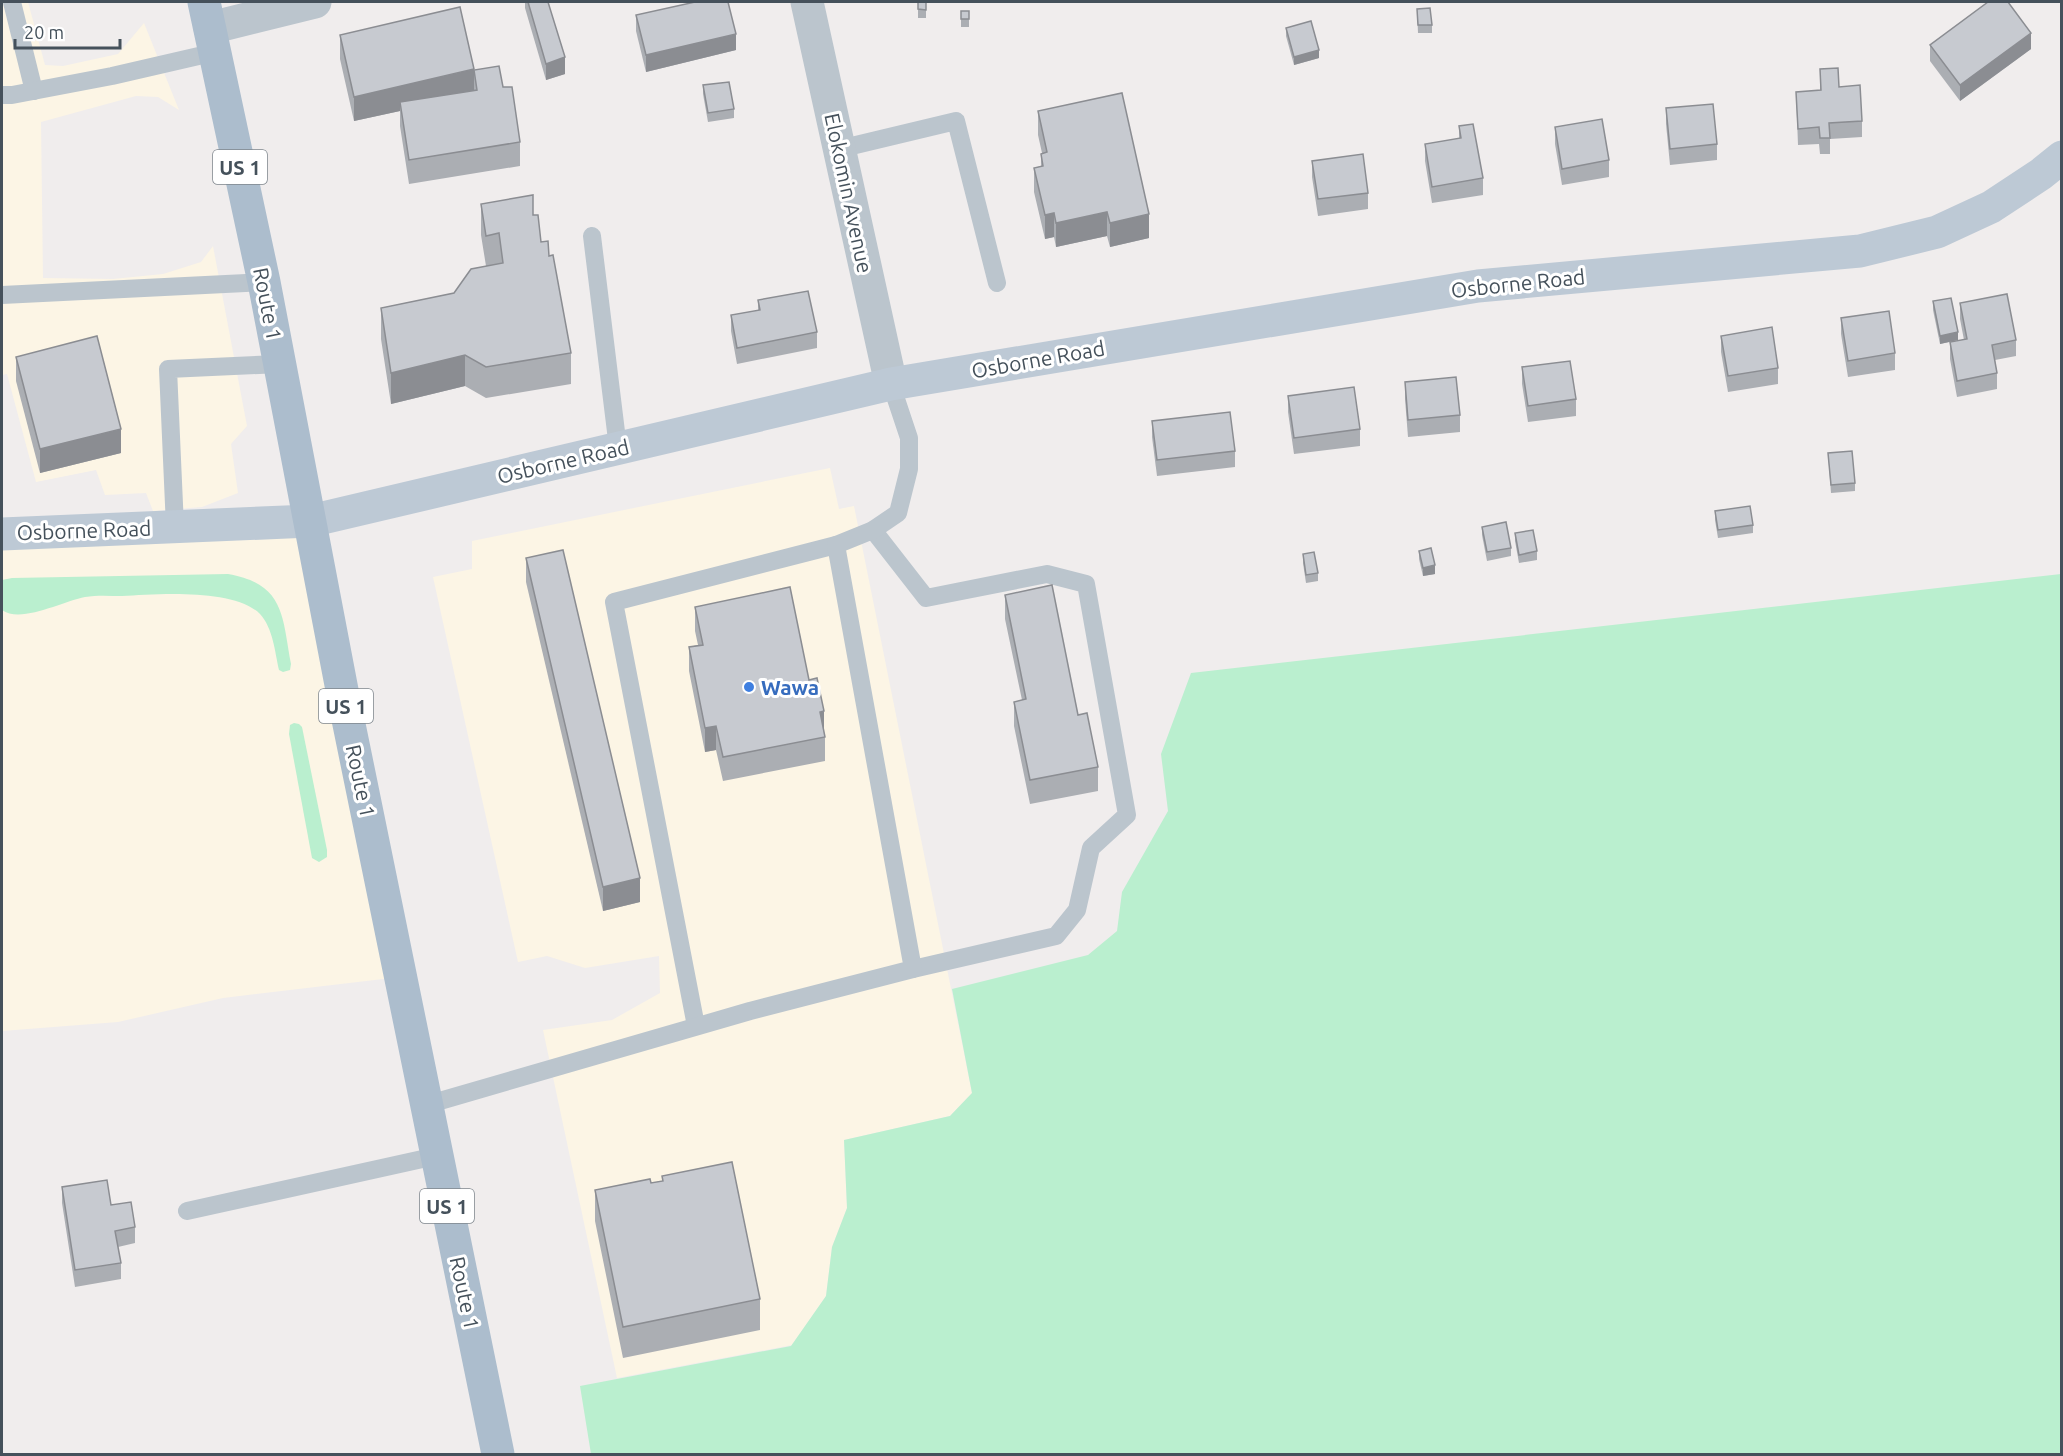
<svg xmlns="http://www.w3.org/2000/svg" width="2063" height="1456" font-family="Ubuntu,sans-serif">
<rect width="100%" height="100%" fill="#f0eded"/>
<!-- commercial -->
<g fill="#fcf5e5">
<polygon points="2,2 28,2 45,65 63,66 118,54 144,23 179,110 158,97 136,96 41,122 43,278 113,279 163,274 201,262 213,246 247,426 231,444 238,493 202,507 153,511 146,493 105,495 96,470 36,482 7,374 2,375"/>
<polygon points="830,468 839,509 854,506 972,1093 950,1116 844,1140 847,1208 832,1247 826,1296 792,1345 617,1378 543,1030 612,1020 660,993 659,956 585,968 547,956 518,962 433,577 472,569 472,541"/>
<polygon points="309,523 400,977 223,998 118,1022 2,1031 2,535"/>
</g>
<!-- green -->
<g fill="#baefcf">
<path d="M228 574C285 584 282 616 291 664L290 670 283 672 279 670C275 652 273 628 260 614 234 588 157 594 122 596 110 596 97 595 85 597 63 601 21 624 2 610V580L12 578Z"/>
<polygon points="2061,574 2061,1454 591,1454 580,1386 791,1346 826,1296 832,1247 847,1208 844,1140 950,1116 972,1093 952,989 1088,955 1117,931 1122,892 1168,811 1161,754 1191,673"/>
<polygon points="294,723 299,724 302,727 327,850 327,857 319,862 312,858 289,734 290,725"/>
</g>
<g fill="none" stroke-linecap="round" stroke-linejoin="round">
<!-- lane -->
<g stroke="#bbc5cd" stroke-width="18">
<polyline points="12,2 34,91"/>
<polyline points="2,95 12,95 112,76 216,52"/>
<polyline points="839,149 956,121 997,283"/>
<polyline points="592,236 618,448"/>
<polyline points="2,295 264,282"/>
<polyline points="175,527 168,369 279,364"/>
<polyline points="873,530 926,598 1047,574 1086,584 1127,815 1091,848 1077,910 1056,936 913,969"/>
<polyline points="696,1026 614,602 836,545"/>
<polyline points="426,1105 750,1011 913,969 836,545 873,530 898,513 909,469 909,438 891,384"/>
<polyline points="187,1211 436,1156"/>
</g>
<!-- street -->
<g stroke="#bbc5cd" stroke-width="33">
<polyline points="807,2 891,384"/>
<polyline points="210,28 315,2"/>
</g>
<!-- secondary -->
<polyline stroke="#bdc9d5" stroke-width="33" points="2,534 310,521 891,384 1478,286 1860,251 1937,232 1991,207 2041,174 2062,157"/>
<!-- primary -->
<polyline stroke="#acbdcd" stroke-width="33" points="204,2 264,282 342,690 498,1454"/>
</g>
<!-- wall -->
<g fill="#abaeb3">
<polygon points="525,2 548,2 565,74 546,80 525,8"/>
<rect x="918" y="2" width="8" height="16"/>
<polygon points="1417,9 1432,25 1432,33 1418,33"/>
<rect x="961" y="11" width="8" height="16"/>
<polygon points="636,15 736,50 646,72 636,31"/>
<polygon points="1286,28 1319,58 1294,65 1286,36"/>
<polygon points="340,35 474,91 474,70 503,87 520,142 520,166 409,184 400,126 400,111 354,121 340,59"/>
<polygon points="1930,45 2031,49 1960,101 1930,61"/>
<polygon points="1820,69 1839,87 1862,121 1862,137 1830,139 1830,154 1820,154 1819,144 1798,145 1796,92 1820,91"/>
<polygon points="703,85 734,109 734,118 708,122 703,94"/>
<polygon points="1666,108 1717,144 1717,160 1670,165 1666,124"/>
<polygon points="1038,111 1149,238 1110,247 1107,236 1056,247 1054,237 1045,239 1034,192 1034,168 1041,166 1041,154 1042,153 1038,135"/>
<polygon points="1459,126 1483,178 1483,195 1432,203 1425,161 1425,144 1459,139"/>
<polygon points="1555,127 1609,160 1609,177 1562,185 1555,144"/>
<polygon points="1312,161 1368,193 1368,209 1318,216 1312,177"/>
<polygon points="481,204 533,215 541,242 549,256 571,353 571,384 486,398 465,386 391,404 381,339 381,308 454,293 486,266 481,235"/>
<polygon points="758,300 817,332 817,348 737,364 731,331 731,315 758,311"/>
<polygon points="1933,301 1958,340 1940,344 1933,310"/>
<polygon points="1960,303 2016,340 2016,356 1995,360 1997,373 1997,389 1957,397 1950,359 1950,342 1964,340 1960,319"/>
<polygon points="1841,318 1895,353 1895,370 1848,377 1841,334"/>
<polygon points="1721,336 1778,368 1778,384 1728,392 1721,352"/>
<polygon points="16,357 121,453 40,473 16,381"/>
<polygon points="1522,367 1576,399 1576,416 1528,422 1522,384"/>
<polygon points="1405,382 1460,415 1460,432 1408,437 1405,399"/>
<polygon points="1288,396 1360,429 1360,446 1294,454 1288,412"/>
<polygon points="1152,421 1235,451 1235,467 1157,476 1152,437"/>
<polygon points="1828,453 1855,483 1855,491 1831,493"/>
<polygon points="1715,511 1753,525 1753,533 1718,538 1715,520"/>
<polygon points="1482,527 1511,548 1511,556 1487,561 1482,535"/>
<polygon points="1515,533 1537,551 1537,560 1519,563 1515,541"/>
<polygon points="1419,551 1435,574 1423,576 1419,559"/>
<polygon points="1303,554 1318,573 1318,581 1306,583 1303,563"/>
<polygon points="526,558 640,902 603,911 526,582"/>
<polygon points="1005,595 1078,715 1098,767 1098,791 1030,804 1014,726 1014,702 1022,700 1005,619"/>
<polygon points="695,607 809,680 825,737 825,761 723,781 716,750 705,752 689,671 689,647 698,645 695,631"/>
<polygon points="662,1176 760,1299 760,1330 623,1358 595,1221 595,1190 651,1183 662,1181"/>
<polygon points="62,1187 111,1205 135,1227 135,1243 118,1247 121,1263 121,1279 75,1287 62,1203"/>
</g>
<!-- shaded-wall -->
<g fill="#8b8d92">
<polygon points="2031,33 2031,49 1960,101 1960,85"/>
<polygon points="736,34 736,50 646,72 646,55"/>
<polygon points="1319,50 1319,58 1294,65 1294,57"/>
<polygon points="565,57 565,74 546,80 546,64"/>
<polygon points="474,69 474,93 400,102 400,111 354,121 354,97"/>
<polygon points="1107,212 1107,236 1056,247 1056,223"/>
<polygon points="1054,213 1054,237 1045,239 1045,215"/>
<polygon points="1149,214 1149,238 1110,247 1110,223"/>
<polygon points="1958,332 1958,340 1940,344 1940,336"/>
<polygon points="465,355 465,386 391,404 391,373"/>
<polygon points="121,429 121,453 40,473 40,449"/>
<polygon points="1435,565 1435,574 1423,576 1423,568"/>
<polygon points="824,711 824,735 820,712"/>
<polygon points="716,726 716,750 705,752 705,728"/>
<polygon points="640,878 640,902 603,911 603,887"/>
</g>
<!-- building -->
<g fill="#c7cad0" stroke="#8b8d92" stroke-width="1.5">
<polygon points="528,2 548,2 565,57 546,64"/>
<polygon points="695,2 728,2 736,34 646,55 636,15"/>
<polygon points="918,2 926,2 926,10 918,9"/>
<polygon points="1988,2 2008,2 2031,33 1960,85 1930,45"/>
<polygon points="460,7 474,69 354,97 340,35"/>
<polygon points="1430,8 1432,25 1418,25 1417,9"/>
<rect x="961" y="11" width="8" height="8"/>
<polygon points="1311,21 1319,50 1294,57 1286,28"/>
<polygon points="499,66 503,87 512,87 520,142 409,160 400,102 477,90 474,70"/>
<polygon points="1838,68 1839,87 1860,85 1862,121 1829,123 1830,138 1820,138 1819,127 1798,129 1796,92 1821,90 1820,69"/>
<polygon points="729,82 734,109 708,113 703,85"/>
<polygon points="1122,93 1149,214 1110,223 1107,212 1056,223 1054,213 1045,215 1034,168 1043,166 1041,154 1047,152 1038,111"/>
<polygon points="1713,104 1717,144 1670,149 1666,108"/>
<polygon points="1602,119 1609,160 1562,169 1555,127"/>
<polygon points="1473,124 1483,178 1432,187 1425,144 1461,138 1459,126"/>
<polygon points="1363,154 1368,193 1318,199 1312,161"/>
<polygon points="533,195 533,215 538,215 541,242 548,241 549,256 553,255 571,353 486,367 465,355 391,373 381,308 454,293 471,269 503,263 499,233 486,236 481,204"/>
<polygon points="808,291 817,332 737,348 731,315 760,310 758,300"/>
<polygon points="2007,294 2016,340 1992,345 1997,373 1957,381 1950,342 1967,339 1960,303"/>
<polygon points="1951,298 1958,332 1940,336 1933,301"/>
<polygon points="1889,311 1895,353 1848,361 1841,318"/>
<polygon points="1772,327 1778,368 1728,376 1721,336"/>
<polygon points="97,336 121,429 40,449 16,357"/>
<polygon points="1570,361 1576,399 1528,406 1522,367"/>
<polygon points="1456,377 1460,415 1408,420 1405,382"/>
<polygon points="1354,387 1360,429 1294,438 1288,396"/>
<polygon points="1230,412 1235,451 1157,460 1152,421"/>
<polygon points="1852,451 1855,483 1831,485 1828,453"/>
<polygon points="1750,506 1753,525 1718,530 1715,511"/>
<polygon points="1506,522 1511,548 1487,552 1482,527"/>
<polygon points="1533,530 1537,551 1519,555 1515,533"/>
<polygon points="1431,548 1435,565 1423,568 1419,551"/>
<polygon points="563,550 640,878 603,887 526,558"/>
<polygon points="1314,552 1318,573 1306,575 1303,554"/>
<polygon points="1052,585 1078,715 1087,713 1098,767 1030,780 1014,702 1026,699 1005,595"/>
<polygon points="790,587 809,680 817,678 824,711 820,712 825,737 723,757 716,726 705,728 689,647 703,645 695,607"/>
<polygon points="732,1162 760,1299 623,1327 595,1190 650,1179 651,1183 663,1181 662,1176"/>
<polygon points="107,1180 111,1205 131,1202 135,1227 115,1231 121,1263 75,1270 62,1187"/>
</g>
<!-- markers -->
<circle fill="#3f7fe0" stroke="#fff" stroke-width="2" cx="749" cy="687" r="6"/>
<g text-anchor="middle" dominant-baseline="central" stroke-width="6" stroke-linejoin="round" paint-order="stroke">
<!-- shield labels -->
<g fill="#fff" stroke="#7d858c" stroke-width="1.5">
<rect x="213" y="150" width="54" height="34" rx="4.5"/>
<rect x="319" y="689" width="54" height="34" rx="4.5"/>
<rect x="420" y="1189" width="54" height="34" rx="4.5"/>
</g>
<g font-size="20" font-weight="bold" fill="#45515b">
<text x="240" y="167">US 1</text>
<text x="346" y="706">US 1</text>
<text x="447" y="1206">US 1</text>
</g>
<!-- street labels -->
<g font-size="21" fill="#45515b" stroke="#fff">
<text transform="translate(849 193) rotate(78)">Elokomin Avenue</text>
<text transform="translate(1518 283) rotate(-6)">Osborne Road</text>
<text transform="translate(268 304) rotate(79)">Route 1</text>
<text transform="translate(1038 359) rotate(-10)">Osborne Road</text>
<text transform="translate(563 461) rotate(-13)">Osborne Road</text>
<text transform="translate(84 530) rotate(-2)">Osborne Road</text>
<text transform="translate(361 781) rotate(78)">Route 1</text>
<text transform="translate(465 1293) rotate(78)">Route 1</text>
</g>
<!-- shop labels -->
<g font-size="21" font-weight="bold" fill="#366cbe" stroke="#fff" text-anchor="start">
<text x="761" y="687">Wawa</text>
</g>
</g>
<!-- border -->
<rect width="2063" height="1456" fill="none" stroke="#45515b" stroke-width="6"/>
<!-- scale -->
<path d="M15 39v9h105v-9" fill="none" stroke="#45515b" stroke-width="3"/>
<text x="24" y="39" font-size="18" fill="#45515b" stroke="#ffffff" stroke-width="4.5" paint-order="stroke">20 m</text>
</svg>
